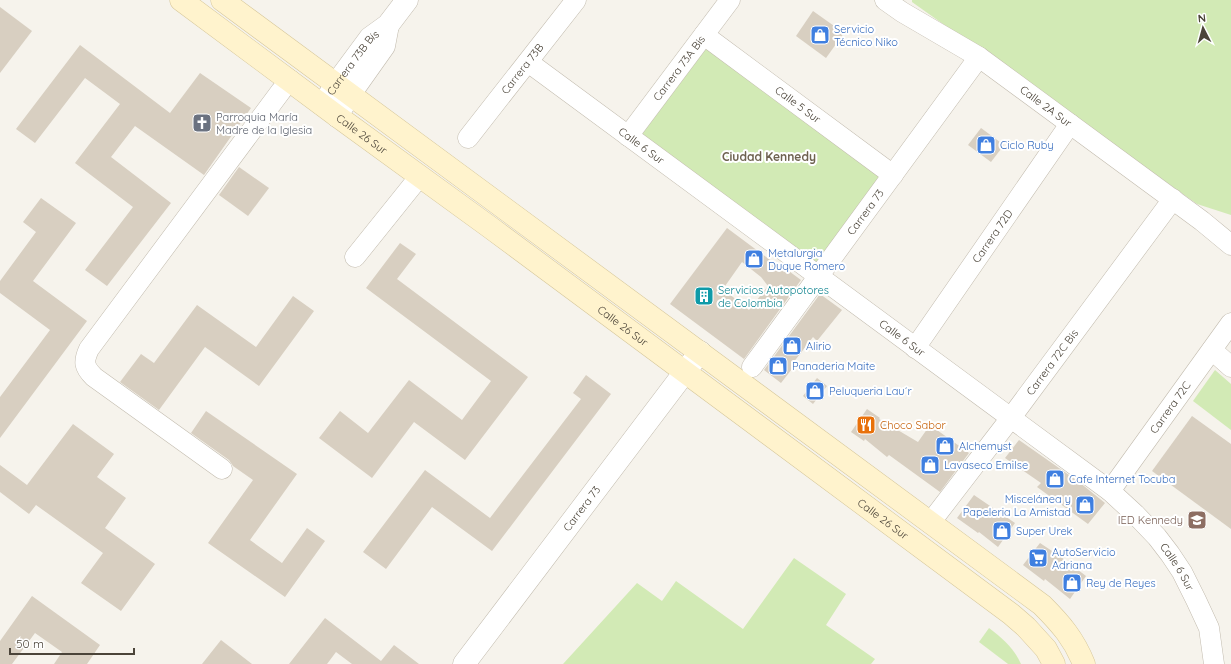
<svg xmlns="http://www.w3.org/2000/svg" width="1231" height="664" font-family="Quicksand,sans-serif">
<rect width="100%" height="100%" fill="#f6f3ec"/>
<!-- green -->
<g fill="#d2eab5">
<polygon points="912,0 1231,0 1231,215 1197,204 912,2"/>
<polygon points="704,44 884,178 818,266 638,132"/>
<polygon points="1215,370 1231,384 1231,430 1193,401"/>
<polygon points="794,558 846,594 826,625 875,659 871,664 563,664 637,583 662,601 676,581 743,629"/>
<path d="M989 628C1002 638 1014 648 1021 664H1008L979 642Z"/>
</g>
<!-- building -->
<g fill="#d8cfc1" fill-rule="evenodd">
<polygon points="0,7 32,31 0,73"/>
<polygon points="813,11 844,33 826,58 796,36"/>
<polygon points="80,45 170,113 200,73 251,108 204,175 135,126 111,157 171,203 107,286 85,270 133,207 75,163 120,104 85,78 35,143 16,129"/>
<polygon points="981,128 1004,145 991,162 968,145"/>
<polygon points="239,167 269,188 248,216 219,195"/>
<polygon points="41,198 76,223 33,281 87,321 0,438 0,397 50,330 0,293 0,281 36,232 23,222"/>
<path d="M727 228 781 268 782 266 801 280 744 359 670 304ZM742 262 761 277 768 286 749 310 723 289Z"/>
<polygon points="400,243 416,254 397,279 528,377 465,460 414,422 372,478 319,438 340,411 368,433 409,380 462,420 491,381 366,288"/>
<polygon points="820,294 842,310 817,341 813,337 793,363 795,365 781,383 764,370"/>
<polygon points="293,296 314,311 259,386 205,347 159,410 120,382 141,354 154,363 197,305 256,347"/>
<polygon points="586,375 611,394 492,551 432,507 386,569 363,552 425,470 490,518 581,399 573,393"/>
<polygon points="817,378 827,386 813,404 803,396"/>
<polygon points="867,409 880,418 879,419 918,442 930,425 969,453 940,492 889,455 887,457 865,439 864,441 851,432"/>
<polygon points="206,411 297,474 250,540 282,563 307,528 325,541 285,597 208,543 253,480 233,466 229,460 191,433"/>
<polygon points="1192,416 1231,444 1231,529 1152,471"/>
<polygon points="73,424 114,454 97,477 126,498 105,528 155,564 121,611 81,583 103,553 36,505 29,514 0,492 0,465 27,485"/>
<polygon points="1019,440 1079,482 1105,503 1088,524 1037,487 1041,483 1005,458"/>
<polygon points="974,495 1015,523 998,547 979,532 978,533 957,518"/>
<polygon points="1040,543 1061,557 1086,576 1070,599 1045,579 1044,581 1023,565"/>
<polygon points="32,596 100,645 87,664 54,664 62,652 35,633 12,664 0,664 0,641"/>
<polygon points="325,618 381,661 394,645 419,664 352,664 336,652 327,664 289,664"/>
<polygon points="221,640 252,664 202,664"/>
</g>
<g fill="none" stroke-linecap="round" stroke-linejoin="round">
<!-- minor casing -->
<g stroke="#c2bbae" stroke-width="21">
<g id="minor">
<path id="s1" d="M885 0 902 12 979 57 1202 221 1231 245"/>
<path id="s2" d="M704 35 893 175"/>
<path id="s3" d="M528 62 1110 491 1135 514 1157 537 1170 554 1182 572 1196 600 1209 628 1214 664"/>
<path id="s4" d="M628 136 730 0"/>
<path id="s5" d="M468 138 576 0"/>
<polyline points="355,257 420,176"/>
<path id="s6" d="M915 348 1070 124"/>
<polyline points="1212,350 1231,367"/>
<path id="s7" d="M752 367 979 57"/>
<path d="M222 469 94 377C84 367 83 362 89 349L281 91 290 80"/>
<path id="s8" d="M1110 491 1231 323"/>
<path id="s9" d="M930 523 1010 419 1173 199"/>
</g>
</g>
<!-- tertiary casing -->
<g stroke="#c2bbae" stroke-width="23">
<g id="tertiary">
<path id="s10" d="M323 105 336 84 370 38 388 25 407 0"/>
<polyline points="337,116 350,94 384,46 388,25"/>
<path id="s11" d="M464 664 700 352"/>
</g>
</g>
<!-- secondary casing -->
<g stroke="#d6c79b" stroke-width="23">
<g id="secondary">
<path id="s12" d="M181 0 337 116 491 228 1011 614 1026 627 1046 649 1054 664"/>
<path d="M222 0 1042 605C1061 624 1074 639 1084 664"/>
</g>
</g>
<!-- minor -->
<use href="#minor" stroke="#fff" stroke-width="20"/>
<!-- tertiary -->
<use href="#tertiary" stroke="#fff" stroke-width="22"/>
<!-- secondary -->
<use href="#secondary" stroke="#fff3cd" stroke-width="22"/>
</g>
<!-- icons -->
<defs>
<g id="shop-square" transform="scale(1)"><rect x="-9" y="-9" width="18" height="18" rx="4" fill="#3f7fe0" stroke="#fff"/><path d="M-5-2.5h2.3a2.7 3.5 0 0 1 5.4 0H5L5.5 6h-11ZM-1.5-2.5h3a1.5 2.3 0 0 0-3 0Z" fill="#fff"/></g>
<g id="church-square" transform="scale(1)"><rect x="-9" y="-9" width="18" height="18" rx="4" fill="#6b7280" stroke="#fff"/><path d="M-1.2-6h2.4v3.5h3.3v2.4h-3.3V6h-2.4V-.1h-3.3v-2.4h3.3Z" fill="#fff"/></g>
<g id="building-square" transform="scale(1)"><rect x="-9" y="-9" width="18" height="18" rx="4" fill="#0f9aa8" stroke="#fff"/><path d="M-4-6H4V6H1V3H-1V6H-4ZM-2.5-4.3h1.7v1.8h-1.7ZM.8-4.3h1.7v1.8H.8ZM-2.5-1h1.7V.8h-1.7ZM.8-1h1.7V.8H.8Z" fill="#fff"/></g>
<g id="restaurant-square" transform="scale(1)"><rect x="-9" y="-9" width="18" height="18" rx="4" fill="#e8710a" stroke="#fff"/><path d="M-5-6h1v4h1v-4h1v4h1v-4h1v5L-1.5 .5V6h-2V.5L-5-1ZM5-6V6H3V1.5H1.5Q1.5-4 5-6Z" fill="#fff"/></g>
<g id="school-square" transform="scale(1)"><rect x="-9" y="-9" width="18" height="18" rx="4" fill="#8d6e63" stroke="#fff"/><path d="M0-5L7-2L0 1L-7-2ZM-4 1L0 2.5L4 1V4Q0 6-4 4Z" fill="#fff"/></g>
<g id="supermarket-square" transform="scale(1)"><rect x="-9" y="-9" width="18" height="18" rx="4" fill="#3f7fe0" stroke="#fff"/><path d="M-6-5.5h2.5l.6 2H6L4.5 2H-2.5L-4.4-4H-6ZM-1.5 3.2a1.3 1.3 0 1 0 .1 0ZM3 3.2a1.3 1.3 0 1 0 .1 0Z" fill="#fff"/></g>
</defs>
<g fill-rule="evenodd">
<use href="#shop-square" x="820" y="35"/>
<use href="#church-square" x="202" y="123"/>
<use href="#shop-square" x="986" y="145"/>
<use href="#shop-square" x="754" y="259"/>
<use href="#building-square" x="704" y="296"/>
<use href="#shop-square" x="792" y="346"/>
<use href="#shop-square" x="778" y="366"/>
<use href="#shop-square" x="815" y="391"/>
<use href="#restaurant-square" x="866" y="425"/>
<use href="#shop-square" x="945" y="446"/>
<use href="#shop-square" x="930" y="465"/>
<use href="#shop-square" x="1055" y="479"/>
<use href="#shop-square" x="1085" y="505"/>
<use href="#school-square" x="1197" y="520"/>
<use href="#shop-square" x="1002" y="531"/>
<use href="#supermarket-square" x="1038" y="558"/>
<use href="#shop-square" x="1072" y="583"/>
</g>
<g text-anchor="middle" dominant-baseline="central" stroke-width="4" stroke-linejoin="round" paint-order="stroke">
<!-- shop labels -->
<g font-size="11" fill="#366cbe" stroke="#fff" text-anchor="start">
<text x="834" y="29">Servicio<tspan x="834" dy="13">Técnico Niko</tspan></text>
<text x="1000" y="145">Ciclo Ruby</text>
<text x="768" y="253">Metalurgia<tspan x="768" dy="13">Duque Romero</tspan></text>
<text x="806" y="346">Alirio</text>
<text x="792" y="366">Panaderia Maite</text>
<text x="829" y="391">Peluqueria Lau´r</text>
<text x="959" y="446">Alchemyst</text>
<text x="944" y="465">Lavaseco Emilse</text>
<text x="1069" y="479">Cafe Internet Tocuba</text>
<text x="1071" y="499" text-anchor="end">Miscelánea y<tspan x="1071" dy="13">Papeleria La Amistad</tspan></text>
<text x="1016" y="531">Super Urek</text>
<text x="1052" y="552">AutoServicio<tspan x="1052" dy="13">Adriana</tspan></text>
<text x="1086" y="583">Rey de Reyes</text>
</g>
<!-- street labels -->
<g font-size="11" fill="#4b4439" stroke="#fff">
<text stroke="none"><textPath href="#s10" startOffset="52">Carrera 73B Bis</textPath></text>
<text stroke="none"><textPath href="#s4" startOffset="85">Carrera 73A Bis</textPath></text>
<text stroke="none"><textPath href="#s5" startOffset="88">Carrera 73B</textPath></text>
<text stroke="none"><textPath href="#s2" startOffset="117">Calle 5 Sur</textPath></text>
<text stroke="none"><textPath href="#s1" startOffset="193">Calle 2A Sur</textPath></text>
<text stroke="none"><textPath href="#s12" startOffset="225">Calle 26 Sur</textPath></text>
<text stroke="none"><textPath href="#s3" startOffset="141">Calle 6 Sur</textPath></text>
<text stroke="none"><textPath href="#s7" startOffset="192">Carrera 73</textPath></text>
<text stroke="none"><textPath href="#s6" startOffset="136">Carrera 72D</textPath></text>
<text stroke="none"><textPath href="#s12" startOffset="549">Calle 26 Sur</textPath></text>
<text stroke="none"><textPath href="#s3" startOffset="465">Calle 6 Sur</textPath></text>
<text stroke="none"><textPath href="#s9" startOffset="202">Carrera 72C Bis</textPath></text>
<text stroke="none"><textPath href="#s8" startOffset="103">Carrera 72C</textPath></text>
<text stroke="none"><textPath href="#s11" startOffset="195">Carrera 73</textPath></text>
<text stroke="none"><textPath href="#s12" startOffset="873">Calle 26 Sur</textPath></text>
<text stroke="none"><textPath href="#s3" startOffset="825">Calle 6 Sur</textPath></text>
</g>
<!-- worship labels -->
<g font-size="11" fill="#5b616d" stroke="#fff" text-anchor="start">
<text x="216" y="117">Parroquia María<tspan x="216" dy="13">Madre de la Iglesia</tspan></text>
</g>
<!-- culture labels -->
<g font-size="11" fill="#0d838f" stroke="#fff" text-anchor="start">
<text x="718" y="290">Servicios Autopotores<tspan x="718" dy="13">de Colombia</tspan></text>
</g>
<!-- food labels -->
<g font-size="11" fill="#c56008" stroke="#fff" text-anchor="start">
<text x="880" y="425">Choco Sabor</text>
</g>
<!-- education labels -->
<g font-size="11" fill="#785e54" stroke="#fff" text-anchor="end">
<text x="1183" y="520">IED Kennedy</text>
</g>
<!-- neighbourhood labels -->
<g font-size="12" font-weight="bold" fill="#6e6250" stroke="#fff">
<text x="769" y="156">Ciudad Kennedy</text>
</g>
</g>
<!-- north arrow -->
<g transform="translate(1203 28) rotate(354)" stroke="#ffffff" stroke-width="3" paint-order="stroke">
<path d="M0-3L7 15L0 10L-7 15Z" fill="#4b4439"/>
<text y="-6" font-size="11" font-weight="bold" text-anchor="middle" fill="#4b4439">N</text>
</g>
<!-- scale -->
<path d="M10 648v6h124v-6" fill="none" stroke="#4b4439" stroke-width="2"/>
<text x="16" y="648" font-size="12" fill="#4b4439" stroke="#ffffff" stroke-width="3" paint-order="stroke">50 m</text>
</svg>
